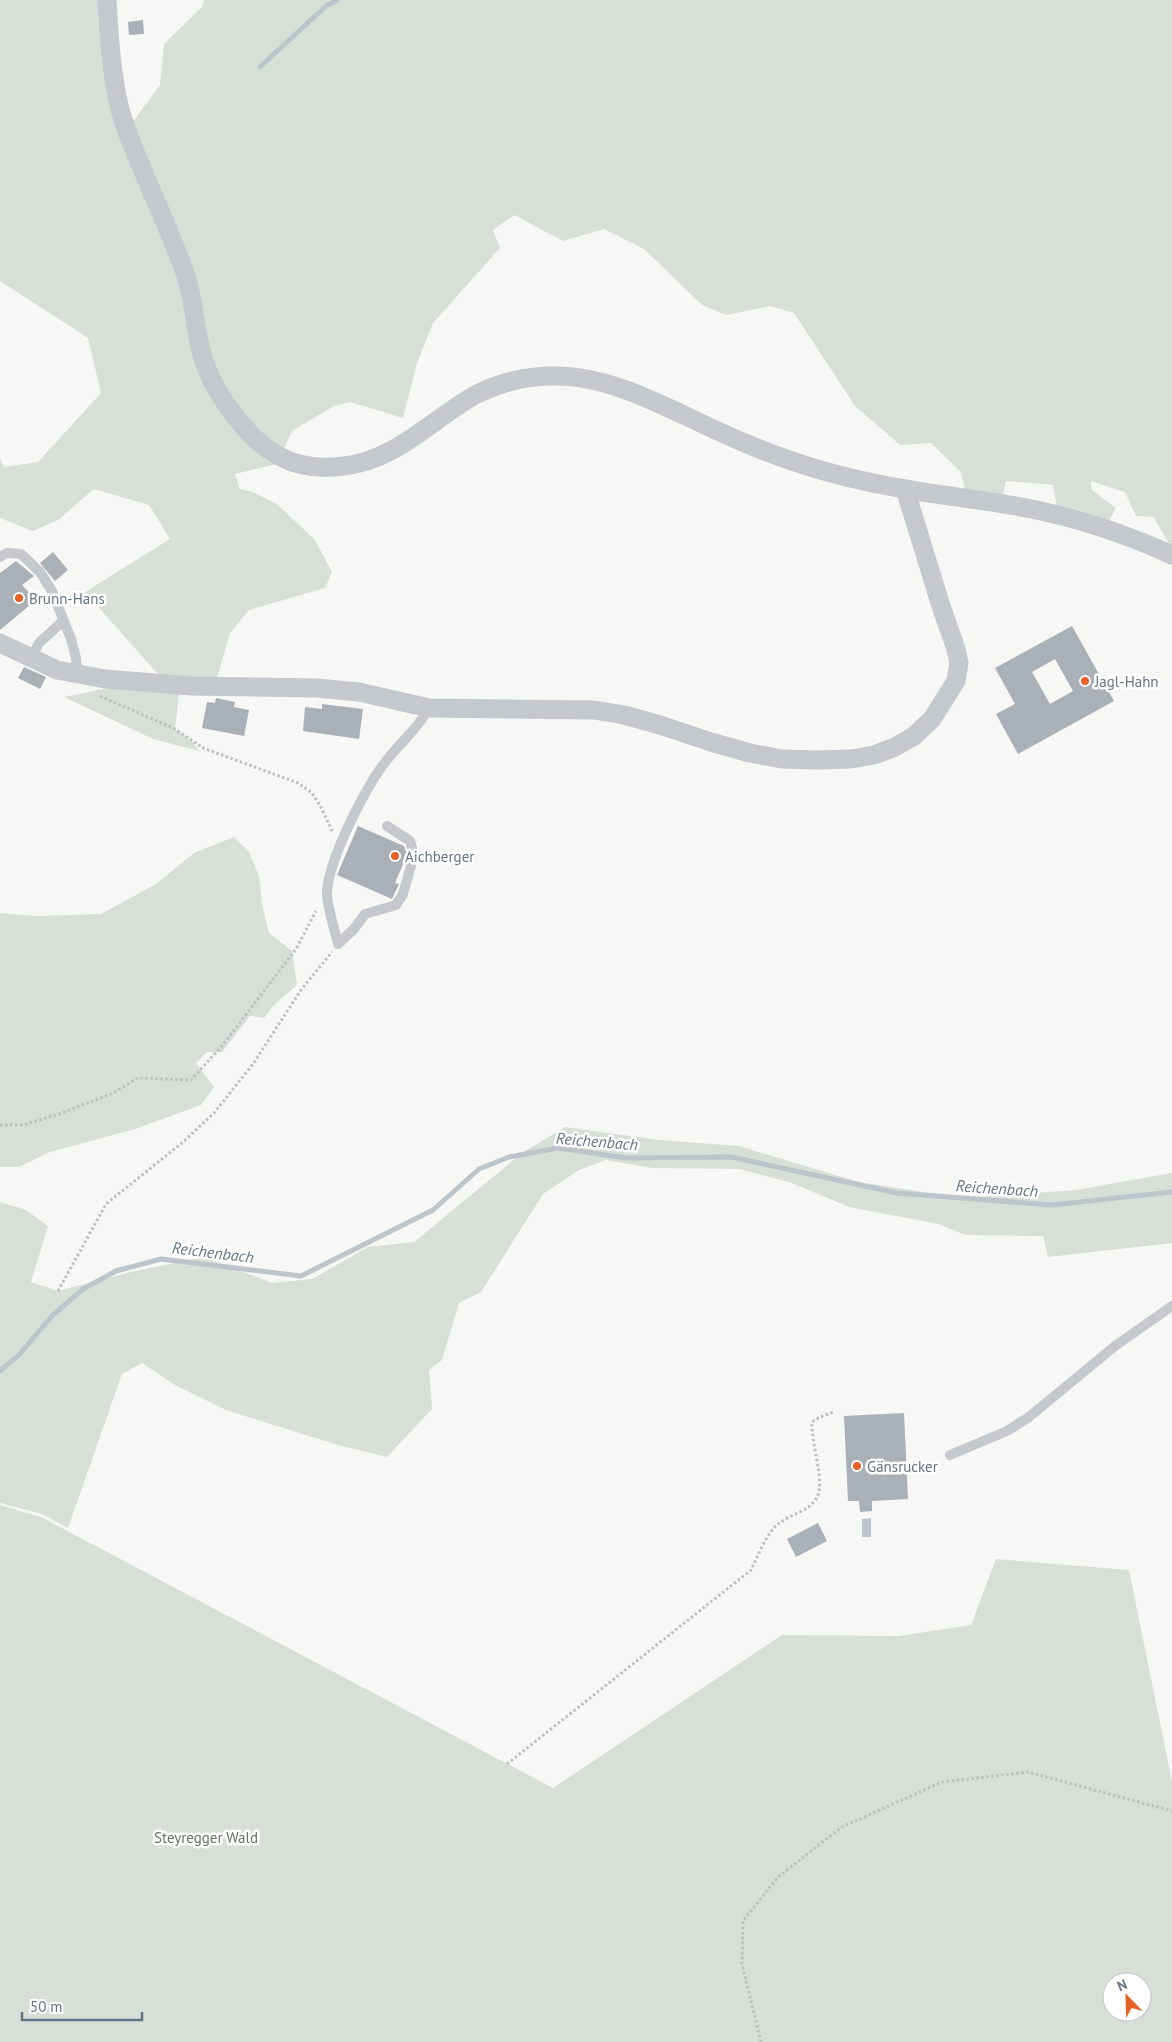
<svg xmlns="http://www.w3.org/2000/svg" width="1172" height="2042" font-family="'PT Sans',sans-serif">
<rect width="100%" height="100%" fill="#f7f8f5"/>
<!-- green -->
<g fill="#d8dfd6" fill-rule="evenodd">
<polygon points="0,0 101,0 123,135 160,85 164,44 202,7 204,0 1172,0 1172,548 1153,517 1136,516 1125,492 1091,481 1092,490 1116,508 1109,521 1057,507 1053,485 1006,481 1002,499 966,492 960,471 931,443 900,445 855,406 794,313 770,306 726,315 702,305 644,249 604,229 563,241 514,215 493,230 500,248 433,323 417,363 403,418 350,402 334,406 292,431 277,464 235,474 240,489 253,492 277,504 315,540 332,572 325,588 249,610 230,633 217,678 194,681 177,675 167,684 179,695 175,729 193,742 199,751 153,739 64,697 108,688 165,682 85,592 170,539 149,505 94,489 58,520 33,531 0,518 0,459 4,467 38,462 101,393 88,338 0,281"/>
<polygon points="234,837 249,852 259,876 262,904 269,933 292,951 297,985 275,1004 264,1018 250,1016 222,1052 207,1052 196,1063 214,1087 201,1105 135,1129 50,1152 19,1167 0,1167 0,913 37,916 101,914 156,884 194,853"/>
<polygon points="565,1127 659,1140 739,1146 859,1182 963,1198 1076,1190 1172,1173 1172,1243 1048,1257 1043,1236 966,1235 938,1224 849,1207 789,1182 739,1169 652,1168 606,1160 579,1170 543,1194 481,1292 459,1303 442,1360 429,1370 432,1409 387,1457 338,1445 226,1410 175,1385 142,1363 122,1374 68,1528 42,1514 0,1503 0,1202 26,1210 48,1226 31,1282 58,1291 135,1271 204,1257 272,1283 312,1279 368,1247 414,1242 522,1153"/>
<path d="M0 1505 41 1517 553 1788 782 1635 899 1636 971 1625 996 1559 1129 1570 1172 1782V2042H0ZM1112 1982H1142V2012H1112Z"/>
</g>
<!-- water -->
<polygon fill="#bbc5ca" points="871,1518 871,1537 862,1537 862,1519"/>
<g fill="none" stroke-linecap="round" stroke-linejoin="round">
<!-- stream -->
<g stroke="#bbc5ca" stroke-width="5">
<polyline points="260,67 326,6 337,0"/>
<polyline points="0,1371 20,1354 52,1316 83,1289 116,1271 161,1259 301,1276 433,1210 479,1169 509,1157 558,1148 626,1158 731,1157 897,1193 1052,1205 1172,1192"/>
</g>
</g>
<!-- building -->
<g fill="#a9b0b7" fill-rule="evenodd">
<polygon points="143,20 144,34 129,35 128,22"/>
<polygon points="53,552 68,570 55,581 40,563"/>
<polygon points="16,561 34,576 22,585 36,600 0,630 0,573"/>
<path d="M1072 626 1114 701 1018 754 996 714 1015 704 995 668ZM1055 659 1073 691 1050 704 1032 672Z"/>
<polygon points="24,667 46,677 40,689 18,678"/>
<polygon points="216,698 235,702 234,707 249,710 244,736 202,728 207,702 215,703"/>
<polygon points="322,704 363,709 359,739 303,731 305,707 322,709"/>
<polygon points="358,826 404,846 407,855 395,883 399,884 392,899 337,875"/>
<polygon points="904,1413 908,1499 872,1501 872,1511 860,1512 859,1501 848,1501 844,1416"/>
<polygon points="818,1523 827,1541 796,1557 787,1539"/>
</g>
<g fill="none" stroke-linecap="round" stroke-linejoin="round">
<!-- path -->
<g stroke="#bdbfc2" stroke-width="3" stroke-dasharray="2.5 2.5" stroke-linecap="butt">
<polyline points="100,696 175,729 203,748 298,783 312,793 322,809 333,833"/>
<polyline points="0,1125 23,1125 59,1114 113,1093 138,1078 191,1080 222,1046 296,949 316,911"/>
<polyline points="58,1291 106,1204 182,1143 214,1113 253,1064 301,990 332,952"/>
<path d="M507 1764 751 1570C757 1558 767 1532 778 1524 790 1514 812 1511 818 1495 824 1479 811 1442 812 1422L818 1418 833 1412"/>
<polyline points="761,2042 742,1964 743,1921 778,1877 842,1827 942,1782 1028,1772 1172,1811"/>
</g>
<!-- lane -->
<g stroke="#c5c8cc" stroke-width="10">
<polyline points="0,557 7,553 21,554 40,572 52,591 71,639 76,658 77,673"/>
<polyline points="31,659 39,643 63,621"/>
<path d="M387 826 410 841 414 855 403 894 396 905 365 914 354 929 338 944C335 931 326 903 327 892 329 858 368 781 391 755 404 739 419 727 429 708"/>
<polyline points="950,1455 1007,1431 1029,1417 1115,1346 1172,1306"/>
</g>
<!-- street -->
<g stroke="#c5c8cc" stroke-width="19">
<path d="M107 0C109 34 111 68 118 101 124 129 137 156 148 183 161 212 173 241 184 270 196 302 194 338 207 369 219 399 251 443 281 457 300 467 323 469 344 466 397 460 433 418 477 394 501 382 527 376 554 376 619 375 685 419 745 443 796 465 850 480 905 489 950 497 996 501 1041 511 1087 521 1130 536 1172 555"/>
<polyline points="0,643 57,670 105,679 191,686 317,688 359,692 429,708 594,710 624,715 660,725 711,742 750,753 782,759 818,760 851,759 874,755 895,747 914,736 932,719 956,681 959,663 956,649 941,606 905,489"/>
</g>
</g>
<!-- markers -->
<g fill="#e56227" stroke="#fff" stroke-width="2">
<circle cx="19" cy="598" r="5"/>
<circle cx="1085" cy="681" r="5"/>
<circle cx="395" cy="856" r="5"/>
<circle cx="857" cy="1466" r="5"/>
</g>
<g text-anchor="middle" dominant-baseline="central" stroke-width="5" stroke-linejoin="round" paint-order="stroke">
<!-- poi labels -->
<g font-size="15" fill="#667586" stroke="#fff" text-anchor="start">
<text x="29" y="598">Brunn-Hans</text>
<text x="1095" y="681">Jagl-Hahn</text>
<text x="405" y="856">Aichberger</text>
<text x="867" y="1466">Gänsrucker</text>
</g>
<!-- park labels -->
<g font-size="15" fill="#647861" stroke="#fff">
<text x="206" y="1837">Steyregger Wald</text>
</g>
<!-- water labels -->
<g font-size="16" font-style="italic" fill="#627782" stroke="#fff">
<text transform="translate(597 1141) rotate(5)">Reichenbach</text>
<text transform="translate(997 1188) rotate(4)">Reichenbach</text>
<text transform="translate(213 1252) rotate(7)">Reichenbach</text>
</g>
</g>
<!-- north arrow -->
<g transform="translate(1127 1997) rotate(337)"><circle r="24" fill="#ffffff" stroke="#c2c8cf"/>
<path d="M0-4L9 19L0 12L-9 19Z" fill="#e56227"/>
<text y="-8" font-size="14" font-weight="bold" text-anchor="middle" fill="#667586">N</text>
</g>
<!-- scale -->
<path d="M22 2012v8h120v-8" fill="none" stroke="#667586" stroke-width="2.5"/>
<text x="30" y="2012" font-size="15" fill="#667586" stroke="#ffffff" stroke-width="4" paint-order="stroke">50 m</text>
</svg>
